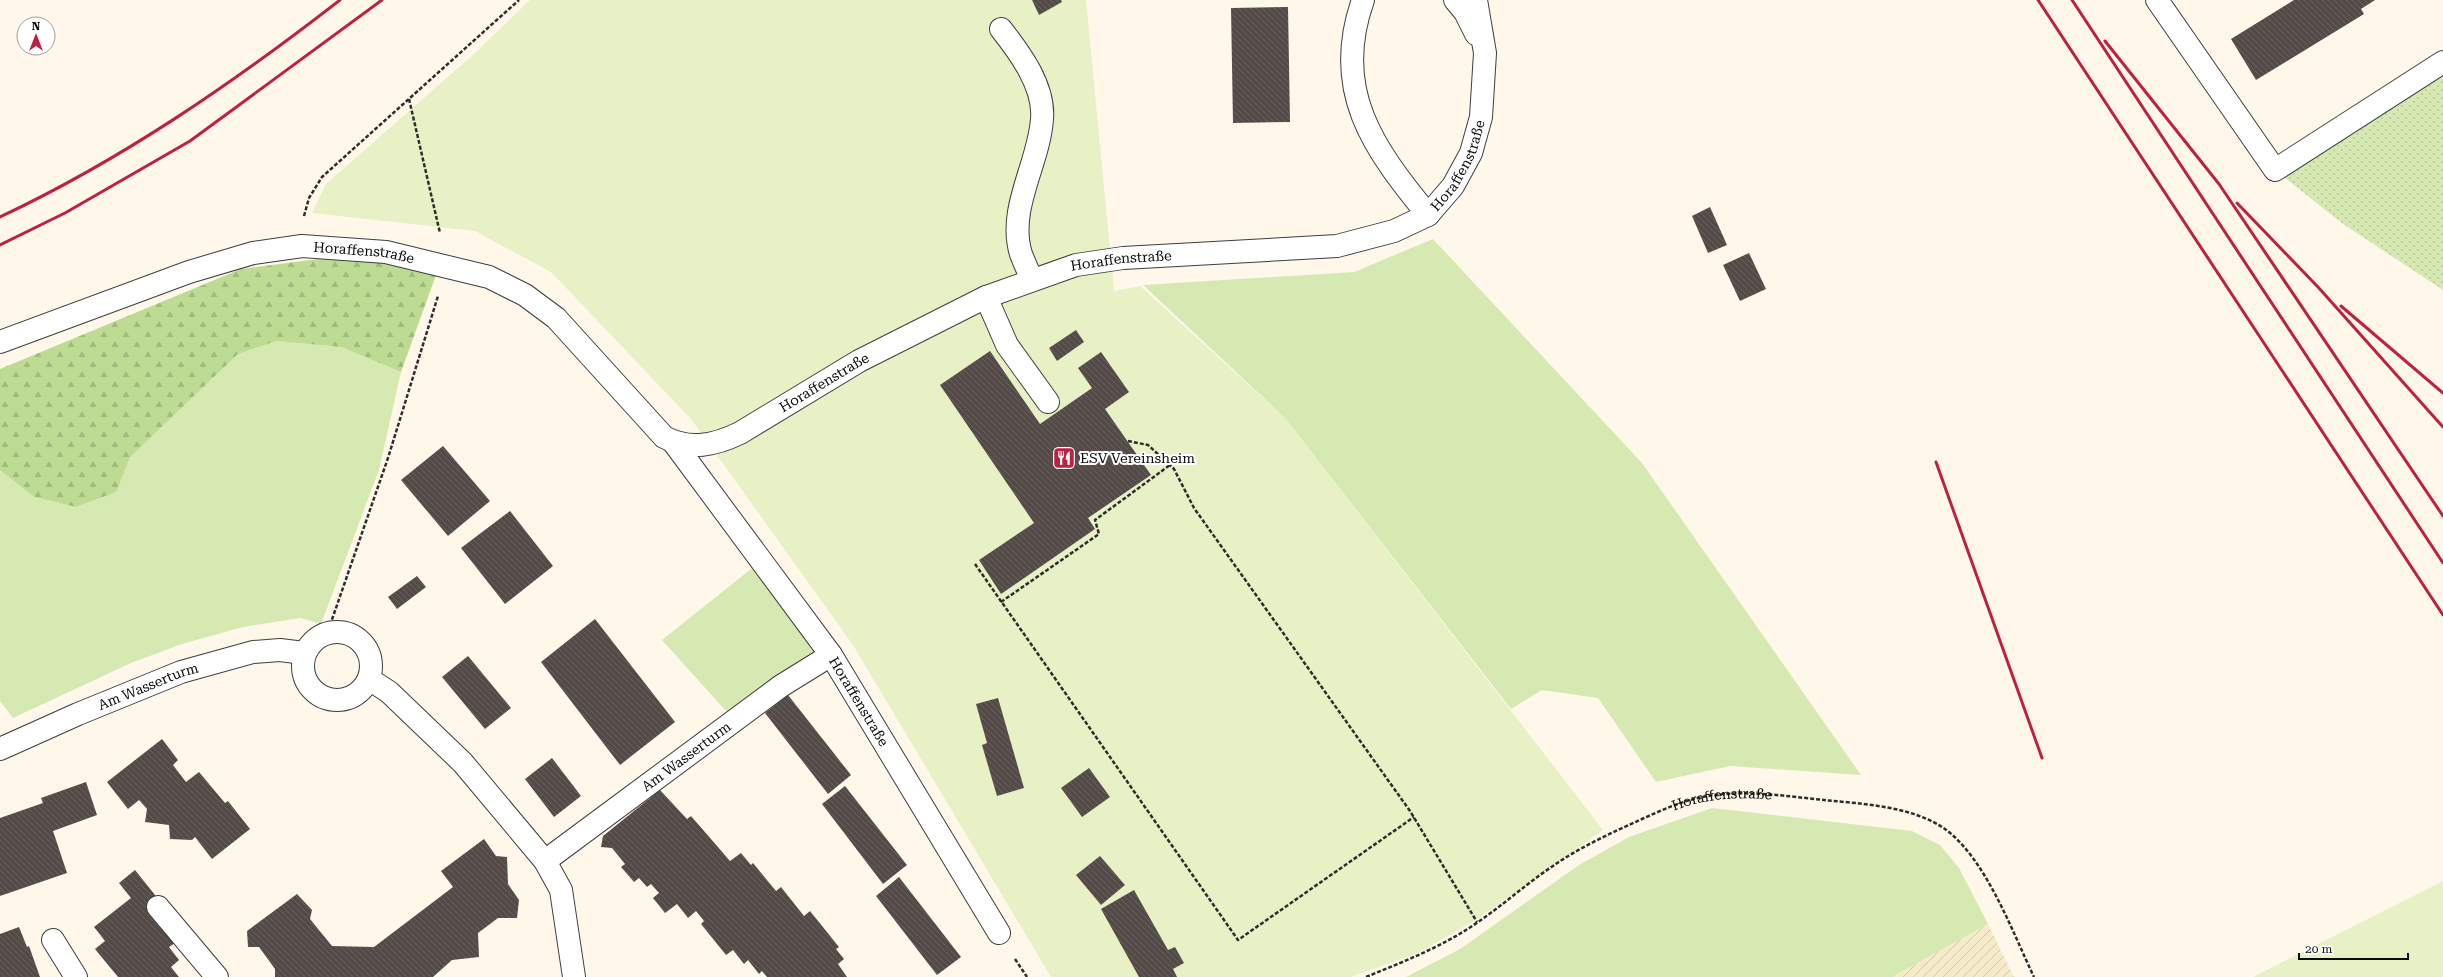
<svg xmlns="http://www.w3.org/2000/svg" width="2443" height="977" font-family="'Roboto Serif',serif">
<defs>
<pattern id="farmland-furrows" width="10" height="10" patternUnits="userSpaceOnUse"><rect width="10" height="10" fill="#f5ebca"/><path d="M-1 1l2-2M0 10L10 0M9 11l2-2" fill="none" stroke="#d1c8ac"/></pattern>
<pattern id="forest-firs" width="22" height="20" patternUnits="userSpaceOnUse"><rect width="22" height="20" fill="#bddb92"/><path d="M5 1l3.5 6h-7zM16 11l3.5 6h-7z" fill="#a1bb7d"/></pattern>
<pattern id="park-dots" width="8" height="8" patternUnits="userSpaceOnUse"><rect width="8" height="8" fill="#d7e9b3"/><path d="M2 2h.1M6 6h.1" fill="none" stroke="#b7c699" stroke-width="1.8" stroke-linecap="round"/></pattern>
<pattern id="building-back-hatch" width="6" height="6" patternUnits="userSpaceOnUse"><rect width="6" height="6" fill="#544b48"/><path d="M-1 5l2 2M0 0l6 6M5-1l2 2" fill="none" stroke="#68605e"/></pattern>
</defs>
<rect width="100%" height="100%" fill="#fff8ea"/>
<!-- farmland -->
<polygon fill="url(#farmland-furrows)" points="1988,924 2014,977 1892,977"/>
<!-- grass -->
<g fill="#d7e9b3">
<polygon points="1433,239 1642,463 1861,775 1730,766 1656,782 1598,698 1542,690 1511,709 1285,418 1143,285 1354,272"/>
<polygon points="277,341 341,347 401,372 379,470 321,624 300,618 243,627 182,644 131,663 13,718 0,701 0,470 34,497 76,507 115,492 129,457 238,354"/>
<polygon points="761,561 831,655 735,721 662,640"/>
<polygon points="1712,808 1912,831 1940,845 1959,868 1988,924 1892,977 1406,977 1460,949 1579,865 1629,837"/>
</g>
<!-- forest -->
<polygon fill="url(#forest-firs)" points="334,257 376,261 436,275 401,372 341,347 277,341 238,354 130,457 116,492 76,507 34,497 0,470 0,369 241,269"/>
<!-- park -->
<polygon fill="url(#park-dots)" points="2443,62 2443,290 2343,224 2275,170"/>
<!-- pitch -->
<g fill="#e8f0c5">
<polygon points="530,0 1086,0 1114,291 1140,286 1285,418 1603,830 1479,918 1420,952 1351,977 1051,977 853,645 691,419 551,272 475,231 312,213 326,184 475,53"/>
<polygon points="2443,881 2443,977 2253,977"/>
</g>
<!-- building -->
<g fill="url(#building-back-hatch)">
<polygon points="1032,0 1061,0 1062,2 1039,15"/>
<polygon points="2294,0 2375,0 2361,9 2364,14 2256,80 2231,39"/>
<polygon points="1288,7 1290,122 1233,123 1231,8"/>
<polygon points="1710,207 1727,245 1708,253 1692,216"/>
<polygon points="1749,253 1766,289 1740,301 1723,265"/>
<polygon points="1076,330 1084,342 1057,361 1049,348"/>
<polygon points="990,351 1040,424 1092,388 1078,368 1101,352 1129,392 1105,409 1151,475 1088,518 1095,529 1001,594 979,560 1034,523 940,385"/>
<polygon points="443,446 490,501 448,536 401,480"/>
<polygon points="510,511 553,566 505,604 461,548"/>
<polygon points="417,576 426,587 397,609 388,597"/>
<polygon points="595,619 675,722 620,765 541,662"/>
<polygon points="468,656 511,708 485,729 442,677"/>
<polygon points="788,695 851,775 828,794 765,713"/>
<polygon points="998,698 1024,788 997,796 982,745 987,743 976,704"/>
<polygon points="162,739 178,760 173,765 186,782 199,772 225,803 228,801 250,829 212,859 195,837 192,840 170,839 169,825 145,822 147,809 139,800 128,809 107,782"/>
<polygon points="552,758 581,796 554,817 525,779"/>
<polygon points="1089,768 1110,797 1082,817 1061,788"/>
<polygon points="86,782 97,815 53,831 67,873 0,896 0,818 43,803 41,798"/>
<polygon points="845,786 907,865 883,884 822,804"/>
<polygon points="660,790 687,819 691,816 730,861 741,853 751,865 753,863 776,891 781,887 804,916 810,911 839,947 836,949 844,959 838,964 847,977 767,977 762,971 759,974 748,960 744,964 733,950 726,955 701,924 704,921 696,911 688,918 677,904 665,913 653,898 659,893 651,884 647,887 639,878 634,882 621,867 625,864 612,848 601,847 603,836"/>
<polygon points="484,839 496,856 507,857 508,884 519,900 517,918 498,918 478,933 479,957 452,960 433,977 275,977 275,969 259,947 248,947 247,931 297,894 312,910 310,919 332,946 374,947 453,887 441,871"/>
<polygon points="1100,856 1125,885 1101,905 1076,875"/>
<polygon points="135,870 159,900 175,943 169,947 179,960 171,967 179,977 118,977 95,949 105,941 94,927 131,898 119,883"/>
<polygon points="899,877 961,957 937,975 876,896"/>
<polygon points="1134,890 1168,950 1175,947 1184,963 1173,969 1177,977 1139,977 1101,909"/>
<polygon points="19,927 27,947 29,946 40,977 0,977 0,934"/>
</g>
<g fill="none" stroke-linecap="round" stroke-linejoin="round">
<!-- minor casing -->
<g stroke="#3e3e3e" stroke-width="24">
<g id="minor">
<path d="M1363 0C1331 90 1373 148 1428 215"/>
<polyline points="1455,0 1465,12 1476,34"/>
<polyline points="2157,0 2275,170 2443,62"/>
<path d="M1001 29C1020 53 1045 87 1042 119 1039 164 1007 209 1021 254 1024 262 1028 271 1032 279"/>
<polyline points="986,297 1007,345 1048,402"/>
<path id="s2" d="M0 342 189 272 253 253 302 246 386 252 489 277 525 295 556 318 664 437C690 451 715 445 740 433L859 361 986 297 1076 265 1123 258 1337 246 1394 231 1428 215 1453 186 1471 153 1481 117 1485 53 1476 0"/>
<path id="s3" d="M674 443 831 655 999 933"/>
<circle cx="337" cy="666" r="34"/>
<path id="s4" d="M369 679 389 692 463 763 545 861 781 686 831 655"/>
<path id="s5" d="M0 749 78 714 181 672 253 652 280 650 304 653"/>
<polyline points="545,861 561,890 574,977"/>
<polyline points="158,907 217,977"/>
<polyline points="53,940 76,977"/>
</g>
</g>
<!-- path -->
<g stroke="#2d2d2d" stroke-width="2.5" stroke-dasharray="4 2" stroke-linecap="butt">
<polyline points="409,99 440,233"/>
<polyline points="304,216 309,198 322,177 519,0"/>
<polyline points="1128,441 1148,445 1174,469 1194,508 1410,811 1477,922"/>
<polyline points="975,564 1238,940 1414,817"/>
<polyline points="1001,602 1099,534 1095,520 1170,465"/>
<polyline points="328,631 388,458 438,296"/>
<polyline points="1015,959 1027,977"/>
<path id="s1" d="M1366 977C1405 961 1444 946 1478 922 1503 905 1525 885 1550 868 1578 848 1611 833 1642 819 1662 810 1682 801 1703 797 1743 789 1784 796 1824 800 1863 804 1912 806 1945 829 1986 859 2012 931 2034 977"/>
</g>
<!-- minor -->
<use href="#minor" stroke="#fff" stroke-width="22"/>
<!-- rail -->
<g stroke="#be213f" stroke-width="3">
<polyline points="2038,0 2443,615"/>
<polyline points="2072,0 2443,563"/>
<polyline points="2105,41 2219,184 2443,516"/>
<polyline points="2237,203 2318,287 2443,427"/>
<path d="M0 217C123 159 233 83 340 0"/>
<polyline points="0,245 65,213 190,141 382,0"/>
<polyline points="2341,306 2443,393"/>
<polyline points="1936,462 2042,758"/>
</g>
</g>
<!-- icons -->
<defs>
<g id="restaurant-square" transform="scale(1.15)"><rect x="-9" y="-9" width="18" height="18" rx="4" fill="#be213f" stroke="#fff"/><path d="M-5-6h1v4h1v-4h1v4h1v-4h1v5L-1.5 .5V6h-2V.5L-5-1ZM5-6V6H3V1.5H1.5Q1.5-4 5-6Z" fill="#fff"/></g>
</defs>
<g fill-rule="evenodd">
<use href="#restaurant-square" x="1064" y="458"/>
</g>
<g text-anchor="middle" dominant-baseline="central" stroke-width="4" stroke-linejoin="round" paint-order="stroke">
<!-- street labels -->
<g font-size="14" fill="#0b0b0b" stroke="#fff">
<text stroke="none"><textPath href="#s2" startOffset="1621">Horaffenstraße</textPath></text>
<text stroke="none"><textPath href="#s2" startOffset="380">Horaffenstraße</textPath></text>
<text stroke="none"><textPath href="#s2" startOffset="1249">Horaffenstraße</textPath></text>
<text stroke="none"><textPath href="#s2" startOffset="925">Horaffenstraße</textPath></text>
<text stroke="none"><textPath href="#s5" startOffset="161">Am Wasserturm</textPath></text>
<text stroke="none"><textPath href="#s3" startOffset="318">Horaffenstraße</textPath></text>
<text stroke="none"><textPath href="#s4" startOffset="430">Am Wasserturm</textPath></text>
<text stroke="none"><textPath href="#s1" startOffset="403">Horaffenstraße</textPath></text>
</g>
<!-- poi labels -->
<g font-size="14" fill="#0b0b0b" stroke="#fff" text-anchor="start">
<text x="1080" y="458">ESV Vereinsheim</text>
</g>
</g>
<!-- north arrow -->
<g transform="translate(36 36)"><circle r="19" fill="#ffffff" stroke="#9d9d9d"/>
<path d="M0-3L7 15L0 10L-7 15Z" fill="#be213f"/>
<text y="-6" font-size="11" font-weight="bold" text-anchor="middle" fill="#0b0b0b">N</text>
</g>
<!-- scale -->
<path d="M2299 953v6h109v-6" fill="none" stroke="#0b0b0b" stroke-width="2"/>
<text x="2305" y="953" font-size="12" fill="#0b0b0b" stroke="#ffffff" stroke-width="3" paint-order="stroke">20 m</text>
</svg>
